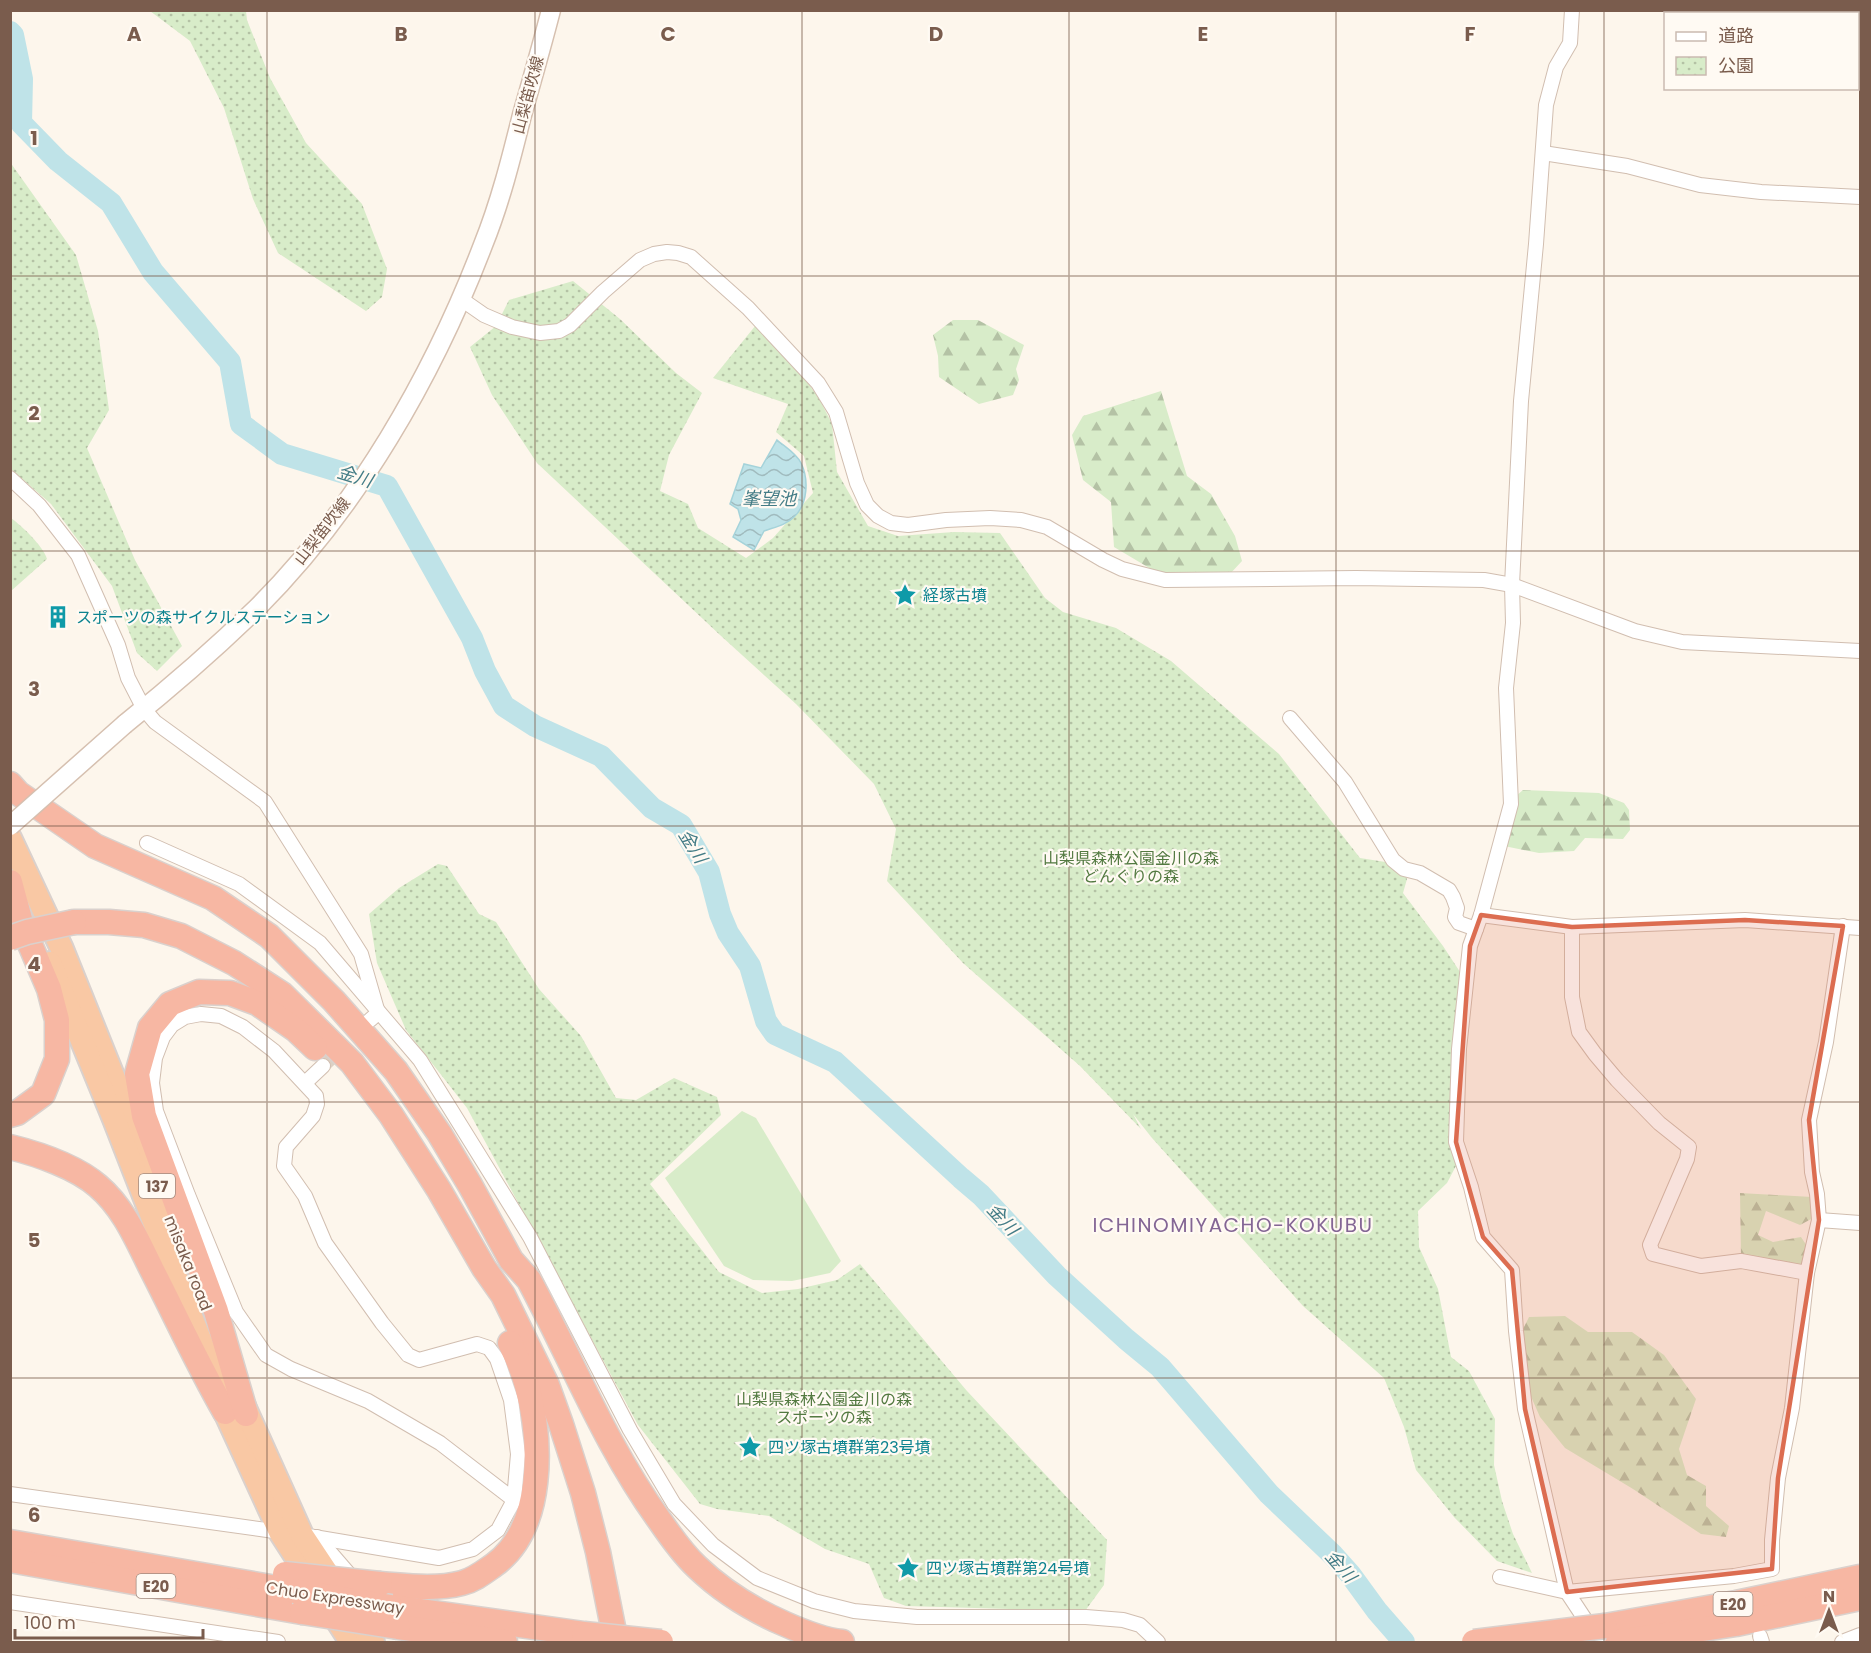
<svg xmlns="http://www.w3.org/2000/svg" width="1871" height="1653" font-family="Poppins,'Noto Sans JP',sans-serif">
<defs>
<pattern id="forest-firs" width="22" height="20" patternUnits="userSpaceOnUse" patternTransform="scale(1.5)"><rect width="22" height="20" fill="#d8ecc9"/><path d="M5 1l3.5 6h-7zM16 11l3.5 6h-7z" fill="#b4c2a5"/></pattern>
<pattern id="park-dots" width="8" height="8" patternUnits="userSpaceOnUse" patternTransform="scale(1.5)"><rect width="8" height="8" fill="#d8ecc9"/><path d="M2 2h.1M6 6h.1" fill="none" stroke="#b4c2a5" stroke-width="1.8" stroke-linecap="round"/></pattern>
<pattern id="water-waves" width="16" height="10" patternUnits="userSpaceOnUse" patternTransform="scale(1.5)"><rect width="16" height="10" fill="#bfe3e8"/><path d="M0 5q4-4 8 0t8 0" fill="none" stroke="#a0bbbe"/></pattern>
</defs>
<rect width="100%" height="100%" fill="#fdf6ec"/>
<!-- grass -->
<polygon fill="#d8ecc9" points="742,1111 756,1118 841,1261 830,1273 792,1281 753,1280 724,1266 665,1178"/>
<!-- forest -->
<g fill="url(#forest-firs)">
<polygon points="953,320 978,320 1024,345 1016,369 1019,380 1013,395 979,404 939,377 938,356 933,335"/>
<polygon points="1161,391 1187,476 1211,494 1235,536 1242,561 1229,575 1156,572 1114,547 1111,502 1083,480 1072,435 1083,416"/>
<polygon points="1523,790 1599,793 1624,803 1629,810 1630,830 1623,839 1585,838 1574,851 1539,853 1504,846 1516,796"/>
<polygon points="1740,1193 1812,1197 1815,1217 1800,1225 1766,1211 1758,1235 1773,1242 1801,1237 1807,1246 1805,1263 1792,1266 1741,1258"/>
<polygon points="1565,1316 1588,1332 1632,1332 1664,1355 1696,1399 1679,1449 1687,1475 1706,1486 1706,1506 1729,1526 1726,1537 1701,1534 1633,1489 1565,1448 1540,1417 1529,1392 1523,1329 1529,1317"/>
</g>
<!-- park -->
<g fill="url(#park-dots)">
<polygon points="150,11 246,11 247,20 270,78 306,143 362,204 387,269 382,297 366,311 278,253 253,199 224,108 190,41"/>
<polygon points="10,162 76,255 98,331 109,410 87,448 135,560 182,646 157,671 137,653 112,586 51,504 11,469"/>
<polygon points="573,281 620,319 676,373 702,393 669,455 660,491 688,504 698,528 746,558 773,538 813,493 804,456 776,432 788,404 713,378 760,320 819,398 832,424 837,472 868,526 898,536 954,532 1000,533 1045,598 1063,612 1116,628 1171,661 1279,754 1360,858 1398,864 1407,879 1403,893 1443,946 1462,975 1467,1040 1453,1071 1457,1164 1447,1183 1418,1211 1419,1247 1438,1289 1451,1357 1469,1371 1495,1419 1494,1465 1502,1501 1513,1534 1532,1573 1497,1561 1454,1517 1416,1470 1404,1427 1384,1378 1303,1306 1152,1138 1133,1114 1141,1129 1080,1066 963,963 887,881 896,829 874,784 796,704 720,635 537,463 492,395 470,347 496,326 509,300"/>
<path d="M11 518C22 526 43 546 47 559L11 591Z"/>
<polygon points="438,864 447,866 479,914 496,922 539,989 581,1036 616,1098 636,1100 674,1078 717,1097 721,1115 650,1184 719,1272 762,1293 798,1289 837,1280 860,1264 967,1391 1107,1540 1104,1585 1085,1611 906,1606 884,1598 869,1564 825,1549 769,1516 717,1509 700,1504 638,1425 467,1108 406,1030 377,963 369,914 399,888"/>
</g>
<!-- water -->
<path fill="url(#water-waves)" stroke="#a5d3da" stroke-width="1.5" d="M777 440C785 447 796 453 801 463 809 479 808 504 794 517 786 525 775 527 764 531L754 550 733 537 741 520 738 509 730 504 744 464 761 468Z"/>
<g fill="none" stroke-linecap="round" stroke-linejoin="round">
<!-- river -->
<polyline stroke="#bfe3e8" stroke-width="22" points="10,32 13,35 22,79 21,123 58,161 111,203 153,272 230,362 241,424 282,454 387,486 472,638 485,671 504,706 535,726 601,756 652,808 681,825 709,872 720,914 728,933 750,966 766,1021 775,1034 835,1062 961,1178 981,1195 1057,1276 1126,1339 1160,1367 1269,1494 1333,1555 1350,1574 1377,1611 1404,1642"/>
<!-- minor-tunnel -->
<polyline stroke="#dcd0c4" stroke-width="14" stroke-dasharray="14 7" stroke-linecap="butt" points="323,1066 364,1026"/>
<!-- minor casing -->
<g stroke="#d1beb0" stroke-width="16">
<g id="minor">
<polyline points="1572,10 1570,43 1556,67 1546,105 1536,244 1521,401 1512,585 1513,623 1506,688 1511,804 1481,915 1470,946 1459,1049 1456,1142 1471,1187 1483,1237 1512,1270 1516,1331 1525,1409 1567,1592 1600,1642"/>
<polyline points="1543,153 1627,166 1700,185 1761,192 1860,197"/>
<polyline points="461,299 484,315 512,327 540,333 559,331 570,325 603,292 640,260 654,254 667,252 678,253 691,257 748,308 818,383 836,412 857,483 867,505 878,516 891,523 908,525 946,520 990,518 1021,520 1047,527 1103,560 1122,569 1165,580 1356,578 1484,580 1512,585 1635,631 1682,642 1860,651"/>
<polyline points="10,478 39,505 78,555 118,645 128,678 144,709 155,722 265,802 361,954 378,1013 370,1020"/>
<polyline points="1290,718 1345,782 1393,860 1404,869 1420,873 1449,890 1453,897 1457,908 1455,917 1459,923 1476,929"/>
<polyline points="147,843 239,884 320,943 420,1060 530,1237 630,1430 674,1504 713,1545 757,1578 814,1601 854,1611 917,1617 1086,1617 1123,1620 1140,1625 1158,1642"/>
<polyline points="1481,915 1572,927 1745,920 1860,928"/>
<polyline points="1572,927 1572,997 1579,1032 1595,1054 1617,1080 1659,1123 1689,1147 1687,1159 1650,1245 1653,1254 1701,1266 1741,1261 1807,1273"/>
<polyline points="305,1083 323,1066"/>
<polyline points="1819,1220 1860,1223"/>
<polyline points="10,1494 302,1535 439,1558 473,1549 498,1530 514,1500 518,1454 511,1400 497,1359 489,1348 477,1344 419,1360 408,1355 382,1323 325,1243 305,1196 284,1166 286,1147 313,1116 317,1104 316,1096 274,1051 243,1027 221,1016 201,1014 185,1017 172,1025 163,1037 155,1058 152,1083 156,1111 188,1195 236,1312 266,1355 291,1369 368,1401 440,1443 514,1500"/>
<polyline points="317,1537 355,1581"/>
<polyline points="1500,1577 1567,1592 1734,1576 1772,1569 1772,1540 1778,1478 1792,1408 1807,1273 1819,1220 1817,1194 1812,1172 1809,1120 1826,1042 1843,926"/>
<polyline points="10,1602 278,1642"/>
<polyline points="1760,1636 1762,1642"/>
<polyline points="1842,1642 1860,1635"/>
</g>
</g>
<!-- secondary casing -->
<g stroke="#d6c0b0" stroke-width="21">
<path id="secondary" d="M125 724C170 688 216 648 257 608 357 508 433 376 483 245 500 203 511 159 522 115 532 80 542 45 551 10"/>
</g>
<!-- trunk casing -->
<g stroke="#dad1cd" stroke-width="26">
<g id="trunk">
<polyline points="10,838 62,949 167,1210"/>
<polyline points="50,963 114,1119 210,1365 225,1412 280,1532 351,1642"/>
<polyline points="240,1397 302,1535 373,1642"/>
</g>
</g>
<!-- motorway casing -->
<g stroke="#dad1cd" stroke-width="27">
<g id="motorway">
<path d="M10 784 18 793 95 846 213 898 269 936 334 1001 396 1071 439 1133 470 1185 511 1260 529 1280C572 1360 606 1447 660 1521 671 1537 683 1554 697 1567 723 1592 753 1610 785 1624 803 1632 822 1640 842 1642"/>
<polyline points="10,882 21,923 49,989 57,1020 57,1059 43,1094 17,1113 10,1115"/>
<polyline points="74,922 109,922 144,925 181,936 234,963 282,994 352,1063 391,1115 439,1190 484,1268 503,1295 547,1385 561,1424 583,1493 598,1552 616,1642"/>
<path d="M10 1147C38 1154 76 1167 98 1186 124 1208 137 1240 152 1270 176 1317 198 1365 225 1412"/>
<polyline points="246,1414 216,1311 144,1116 137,1074 150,1028 170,1004 199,992 230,993 257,1003 296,1030 315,1048"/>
<polyline points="10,1542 294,1591"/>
<polyline points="10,1560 302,1612"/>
<path d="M380 1584C407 1586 435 1590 462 1583 474 1580 484 1572 494 1565 545 1528 542 1441 527 1386 523 1371 517 1357 510 1343"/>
<polyline points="391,1607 584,1634"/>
<polyline points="1605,1626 1736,1603 1860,1577"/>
<polyline points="398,1627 505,1642"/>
<polyline points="1617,1642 1736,1624 1860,1598"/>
</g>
</g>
<!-- minor -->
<use href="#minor" stroke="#fff" stroke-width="14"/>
<!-- secondary -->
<use href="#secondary" stroke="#fff" stroke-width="18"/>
<!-- trunk -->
<use href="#trunk" stroke="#f9c8a4" stroke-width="22"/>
<!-- motorway -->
<use href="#motorway" stroke="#f7b7a3" stroke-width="24"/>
<!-- secondary-bridge casing -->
<g stroke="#d6c0b0" stroke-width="21" stroke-linecap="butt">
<polyline id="secondary-bridge" points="10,826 125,724"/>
</g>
<!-- motorway-bridge casing -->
<g stroke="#dad1cd" stroke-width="27" stroke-linecap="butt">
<g id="motorway-bridge">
<polyline points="10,938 27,932 74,922"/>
<polyline points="285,1574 380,1584"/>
<polyline points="294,1591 391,1607"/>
<polyline points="302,1612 398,1627"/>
<polyline points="584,1634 661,1642"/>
<polyline points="1474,1642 1605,1626"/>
</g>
</g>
<!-- secondary-bridge -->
<use href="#secondary-bridge" stroke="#fff" stroke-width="18"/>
<!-- motorway-bridge -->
<use href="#motorway-bridge" stroke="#f7b7a3" stroke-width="24"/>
</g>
<!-- marked area -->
<path fill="#dc6d51" fill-opacity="0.2" stroke="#dc6d51" stroke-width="4.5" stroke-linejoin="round" d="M1481 915 1572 927 1745 920 1843 926 1809 1120 1819 1220 1778 1478 1772 1569 1567 1592 1525 1409 1512 1270 1483 1237 1456 1142 1470 946Z"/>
<!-- grid -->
<path fill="none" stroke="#7a5c4d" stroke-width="1.5" stroke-opacity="0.55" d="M267 10V1642M535 10V1642M802 10V1642M1069 10V1642M1336 10V1642M1604 10V1642M10 276H1860M10 551H1860M10 826H1860M10 1102H1860M10 1378H1860"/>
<!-- icons -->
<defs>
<g id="sight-bare" transform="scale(1.8)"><path d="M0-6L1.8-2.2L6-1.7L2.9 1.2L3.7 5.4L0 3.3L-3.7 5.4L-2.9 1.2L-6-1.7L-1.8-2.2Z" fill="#0f9aa8" stroke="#fffaf3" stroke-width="2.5" paint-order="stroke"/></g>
<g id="building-bare" transform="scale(1.8)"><path d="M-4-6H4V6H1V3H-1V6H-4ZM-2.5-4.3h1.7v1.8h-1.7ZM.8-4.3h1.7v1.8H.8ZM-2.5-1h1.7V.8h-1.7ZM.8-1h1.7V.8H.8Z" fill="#0f9aa8" stroke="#fffaf3" stroke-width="2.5" paint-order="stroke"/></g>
</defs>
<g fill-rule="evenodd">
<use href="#sight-bare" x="905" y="595"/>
<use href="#building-bare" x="58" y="617"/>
<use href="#sight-bare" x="750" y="1447"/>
<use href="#sight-bare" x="908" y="1568"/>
</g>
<g text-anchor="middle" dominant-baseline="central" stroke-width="4.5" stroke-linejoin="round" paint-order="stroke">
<!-- shield labels -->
<g fill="#fffaf3" stroke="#a28b7f" stroke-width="1.5">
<rect x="139" y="1174" width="36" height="24" rx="4.5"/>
<rect x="136.5" y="1574" width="39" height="24" rx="4.5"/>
<rect x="1713.5" y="1592" width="39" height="24" rx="4.5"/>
</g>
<g font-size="15" font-weight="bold" fill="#7a5c4d">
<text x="157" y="1186">137</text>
<text x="156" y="1586">E20</text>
<text x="1733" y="1604">E20</text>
</g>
<!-- street labels -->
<g font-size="16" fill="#7a5c4d" stroke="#fffaf3">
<text transform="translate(528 95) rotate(-75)">山梨笛吹線</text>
<text transform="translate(322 531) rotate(-52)">山梨笛吹線</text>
<text transform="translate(188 1263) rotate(68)">misaka road</text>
<text transform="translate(335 1598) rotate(9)">Chuo Expressway</text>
</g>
<!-- culture labels -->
<g font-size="16" fill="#0d838f" stroke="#fffaf3" text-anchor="start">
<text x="923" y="595">経塚古墳</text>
<text x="76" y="617">スポーツの森サイクルステーション</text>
<text x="768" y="1447">四ツ塚古墳群第23号墳</text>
<text x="926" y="1568">四ツ塚古墳群第24号墳</text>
</g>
<!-- park labels -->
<g font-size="16" fill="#537a41" stroke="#fffaf3">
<text x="1131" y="858">山梨県森林公園金川の森<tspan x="1131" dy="18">どんぐりの森</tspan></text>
<text x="824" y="1399">山梨県森林公園金川の森<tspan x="824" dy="18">スポーツの森</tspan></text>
</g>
<!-- water labels -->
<g font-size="18" font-style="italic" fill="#437c86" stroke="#fffaf3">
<text transform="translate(355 476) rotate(17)">金川</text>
<text x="769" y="498">峯望池</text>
<text transform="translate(693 846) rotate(58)">金川</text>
<text transform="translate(1003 1219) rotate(47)">金川</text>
<text transform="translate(1341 1566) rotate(49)">金川</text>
</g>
<!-- quarter labels -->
<g font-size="20" letter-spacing="1.5" fill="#846695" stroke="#fffaf3">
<text x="1233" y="1225">ICHINOMIYACHO-KOKUBU</text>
</g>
</g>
<g font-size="20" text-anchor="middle" font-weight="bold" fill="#7a5c4d" stroke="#fffaf3" stroke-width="4.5" stroke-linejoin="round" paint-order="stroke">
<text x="134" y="41">A</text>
<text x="401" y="41">B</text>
<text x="668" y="41">C</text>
<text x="936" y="41">D</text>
<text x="1203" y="41">E</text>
<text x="1470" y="41">F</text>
<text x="34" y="145">1</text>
<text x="34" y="420">2</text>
<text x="34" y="696">3</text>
<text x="34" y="971">4</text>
<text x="34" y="1247">5</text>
<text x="34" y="1522">6</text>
</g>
<!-- border -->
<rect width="1871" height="1653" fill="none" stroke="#7a5c4d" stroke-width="24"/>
<!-- legend -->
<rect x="1664" y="12" width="195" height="78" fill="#fffaf3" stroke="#cabbb1" stroke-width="1.5"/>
<rect x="1676" y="32" width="30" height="9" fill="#ffffff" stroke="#cabbb1" stroke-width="1.5"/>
<text x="1718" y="42" font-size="18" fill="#7a5c4d">道路</text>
<rect x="1676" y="57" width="30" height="18" fill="url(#park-dots)" stroke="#cabbb1" stroke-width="1.5"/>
<text x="1718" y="72" font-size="18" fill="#7a5c4d">公園</text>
<!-- north arrow -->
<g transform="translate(1829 1611)" stroke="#fffaf3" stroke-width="4.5" paint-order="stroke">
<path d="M0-4.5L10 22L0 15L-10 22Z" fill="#7a5c4d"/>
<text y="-9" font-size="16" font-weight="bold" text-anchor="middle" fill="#7a5c4d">N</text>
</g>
<!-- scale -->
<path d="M15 1629v9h188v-9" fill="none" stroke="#7a5c4d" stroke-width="3"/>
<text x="24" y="1629" font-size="18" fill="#7a5c4d" stroke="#fffaf3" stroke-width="4.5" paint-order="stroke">100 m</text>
</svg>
